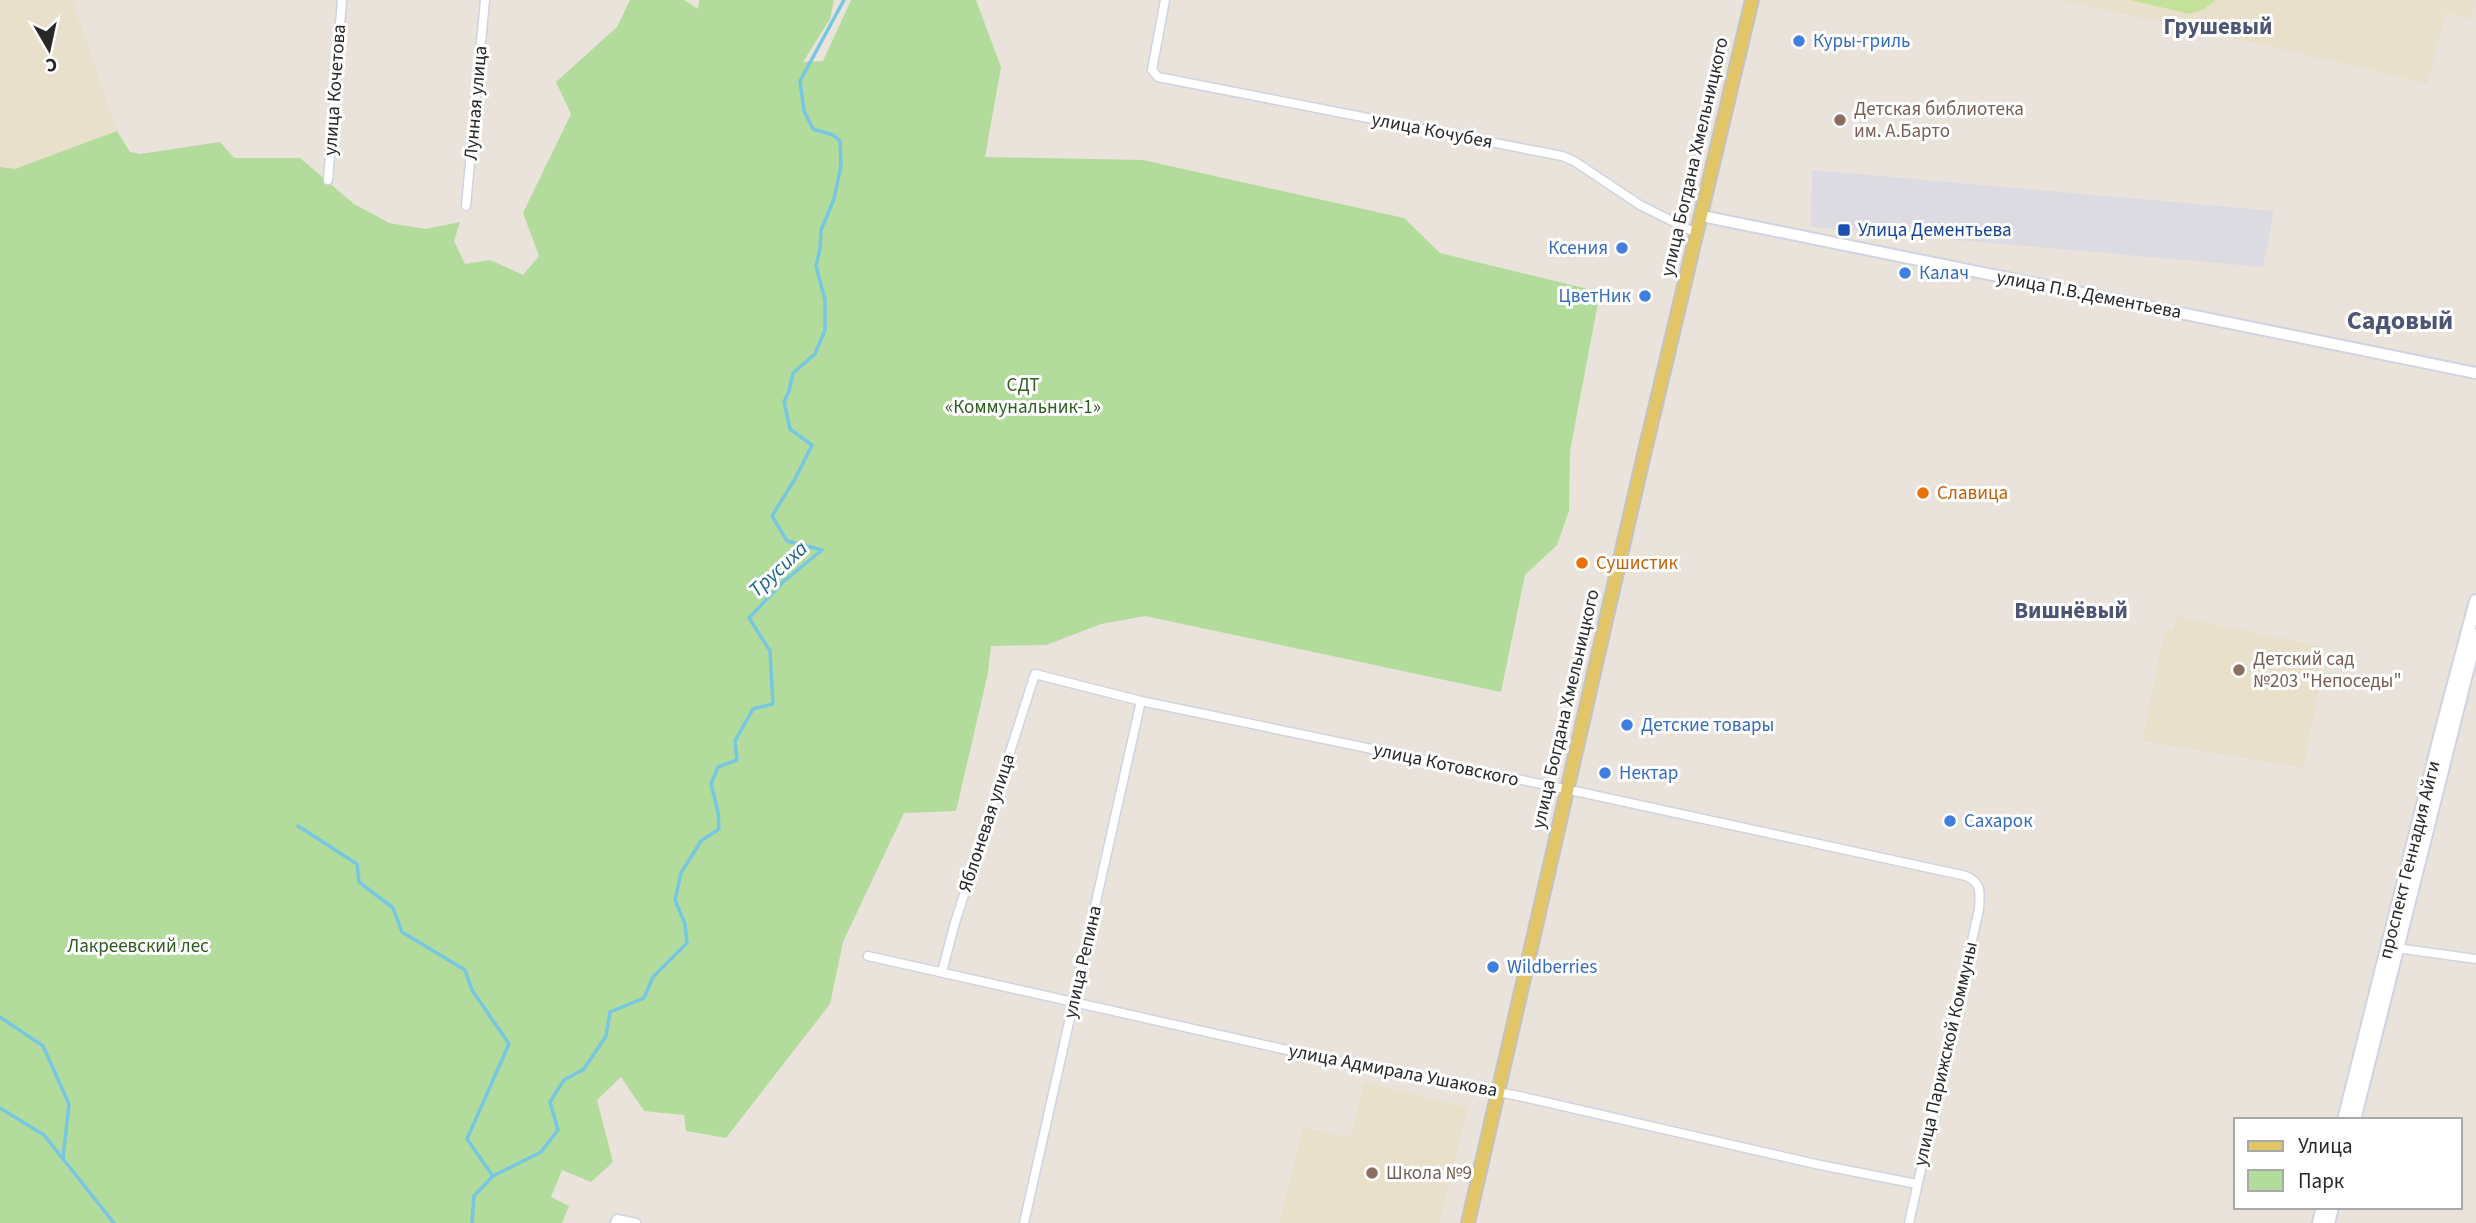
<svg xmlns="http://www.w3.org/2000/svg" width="2476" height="1223" font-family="'Source Sans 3',sans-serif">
<rect width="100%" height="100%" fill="#e9e3db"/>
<!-- industrial -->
<polygon fill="#dddbe2" points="1812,170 2274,211 2263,267 1811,227"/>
<!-- education -->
<g fill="#e9e0cc">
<polygon points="0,0 72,0 117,131 15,169 0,167"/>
<polygon points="2060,0 2476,0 2471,19 2445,13 2427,84 2261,44"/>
<polygon points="2176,616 2324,647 2318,694 2303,768 2142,741 2165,629 2173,631"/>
<polygon points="1364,1082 1468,1107 1440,1223 1279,1223 1303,1127 1350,1138"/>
</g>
<!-- green -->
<polygon fill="#b2db9c" points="630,0 684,0 698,9 699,0 834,0 830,19 803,62 823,61 851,0 976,0 1001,67 985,157 1143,160 1404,218 1440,253 1600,292 1570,451 1569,511 1557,545 1525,575 1501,692 1145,616 1101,624 1046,645 991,646 988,673 956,811 904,813 843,942 830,1004 726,1138 686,1131 684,1115 644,1111 621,1077 597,1100 613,1162 591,1182 562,1170 551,1197 569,1206 562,1223 0,1223 0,167 15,169 117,131 130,152 140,154 220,142 234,158 300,158 354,204 389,223 425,229 460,222 454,241 465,264 490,260 523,275 539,256 523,213 571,114 556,82 617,27"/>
<!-- pitch -->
<polygon fill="#c3e199" points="2130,0 2216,0 2204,9 2190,14"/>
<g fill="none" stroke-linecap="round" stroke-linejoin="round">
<!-- stream -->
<g stroke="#77c6e2" stroke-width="3.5">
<polyline points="298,826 357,864 359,882 393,908 402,932 465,970 472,990 509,1044 467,1139 493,1176"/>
<polyline points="0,1017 43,1046 69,1104 63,1158"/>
<polyline points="0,1108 44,1135 114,1223"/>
<polyline points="472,1223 474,1196 493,1176 541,1152 558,1130 550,1102 564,1080 584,1069 606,1036 610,1012 644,998 653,977 687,943 685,924 675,900 681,873 701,841 719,829 718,812 711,784 718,767 737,760 735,741 753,709 773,704 770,651 749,618 783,582 822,550 787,541 772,516 795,479 812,445 790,429 784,402 789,391 793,373 815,354 825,330 825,300 816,266 820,249 821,230 834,199 841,166 840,141 833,135 813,129 804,111 800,81 844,0"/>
</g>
<!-- minor casing -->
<g stroke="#d0d3e0" stroke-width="11">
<g id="minor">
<polyline points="1165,0 1152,70 1158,77 1562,156 1574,161 1640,205 1698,234"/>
<polyline points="328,180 342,0"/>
<polyline points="466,206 485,0"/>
<polyline points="2397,948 2476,959"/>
<polyline points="868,956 1354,1065 1519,1096 1820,1165 1917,1184"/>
<path d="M942 972 954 926 1035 674 1141 701 1584 793 1966 876C1982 883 1980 892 1979 909L1909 1223"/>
<polyline points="615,1223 617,1219 636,1223"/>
<polyline points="1024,1223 1141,701"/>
</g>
</g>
<!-- tertiary casing -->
<g stroke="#d0d3e0" stroke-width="14">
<polyline id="tertiary" points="1702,216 2476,373"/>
</g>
<!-- secondary casing -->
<g stroke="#d0d3e0" stroke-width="16">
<g id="secondary">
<polyline points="2344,1120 2443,725 2476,601"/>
<polyline points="2354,1120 2476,635"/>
<polyline points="2319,1223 2323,1207"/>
<polyline points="2328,1223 2332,1207"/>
</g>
</g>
<!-- primary casing -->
<g stroke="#c3c3c3" stroke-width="16">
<polyline id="primary" points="1468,1223 1642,463 1752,0"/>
</g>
<!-- minor -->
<use href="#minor" stroke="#fff" stroke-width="8"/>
<!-- tertiary -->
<use href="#tertiary" stroke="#fff" stroke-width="10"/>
<!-- secondary -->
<use href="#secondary" stroke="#fff" stroke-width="12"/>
<!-- primary -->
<use href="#primary" stroke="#e2c567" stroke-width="12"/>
</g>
<!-- markers -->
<g fill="#3f7fe0" stroke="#fff" stroke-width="2.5">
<circle cx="1799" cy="41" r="7"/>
<circle cx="1622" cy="248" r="7"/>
<circle cx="1905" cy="273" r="7"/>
<circle cx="1645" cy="296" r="7"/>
<circle cx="1627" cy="725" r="7"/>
<circle cx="1605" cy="773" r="7"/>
<circle cx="1950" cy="821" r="7"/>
<circle cx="1493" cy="967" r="7"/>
</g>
<g fill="#8d6e63" stroke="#fff" stroke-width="2.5">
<circle cx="1840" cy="120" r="7"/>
<circle cx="2239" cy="670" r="7"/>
<circle cx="1372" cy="1173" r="7"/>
</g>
<rect fill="#1a4fb4" stroke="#fff" stroke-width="2.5" x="1837" y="223" width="14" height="14" rx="3.5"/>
<g fill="#e8710a" stroke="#fff" stroke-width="2.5">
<circle cx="1923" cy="493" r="7"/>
<circle cx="1582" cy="563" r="7"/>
</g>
<g text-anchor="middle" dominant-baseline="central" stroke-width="6" stroke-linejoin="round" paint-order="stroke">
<!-- shop labels -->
<g font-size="19" fill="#366cbe" stroke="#fff" text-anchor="start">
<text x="1813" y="41">Куры-гриль</text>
<text x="1608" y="248" text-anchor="end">Ксения</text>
<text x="1919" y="273">Калач</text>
<text x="1631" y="296" text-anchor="end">ЦветНик</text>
<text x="1641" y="725">Детские товары</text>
<text x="1619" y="773">Нектар</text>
<text x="1964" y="821">Сахарок</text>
<text x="1507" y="967">Wildberries</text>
</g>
<!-- street labels -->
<g font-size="19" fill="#282828" stroke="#fff">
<text transform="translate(335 90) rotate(-86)">улица Кочетова</text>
<text transform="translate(476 103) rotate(-85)">Лунная улица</text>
<text transform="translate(1432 131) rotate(11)">улица Кочубея</text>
<text transform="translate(1695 157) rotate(-77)">улица Богдана Хмельницкого</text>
<text transform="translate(2089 295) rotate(11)">улица П.В.Дементьева</text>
<text transform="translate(1566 709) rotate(-77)">улица Богдана Хмельницкого</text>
<text transform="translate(1446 765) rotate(12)">улица Котовского</text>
<text transform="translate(987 823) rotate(-72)">Яблоневая улица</text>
<text transform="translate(2410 860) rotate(-76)">проспект Геннадия Айги</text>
<text transform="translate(1083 962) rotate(-77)">улица Репина</text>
<text transform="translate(1946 1054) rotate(-77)">улица Парижской Коммуны</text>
<text transform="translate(1393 1071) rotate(11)">улица Адмирала Ушакова</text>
</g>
<!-- education labels -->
<g font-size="19" fill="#785e54" stroke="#fff" text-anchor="start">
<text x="1854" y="109">Детская библиотека<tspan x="1854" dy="22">им. А.Барто</tspan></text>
<text x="2253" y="659">Детский сад<tspan x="2253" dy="22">№203 "Непоседы"</tspan></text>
<text x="1386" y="1173">Школа №9</text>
</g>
<!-- transit labels -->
<g font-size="19" fill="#164399" stroke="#fff" text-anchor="start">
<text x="1858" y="230">Улица Дементьева</text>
</g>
<!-- park labels -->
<g font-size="19" fill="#2d5d20" stroke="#fff">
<text x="1023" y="385">СДТ<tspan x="1023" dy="22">«Коммунальник-1»</tspan></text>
<text x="138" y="946">Лакреевский лес</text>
</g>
<!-- food labels -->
<g font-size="19" fill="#c56008" stroke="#fff" text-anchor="start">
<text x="1937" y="493">Славица</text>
<text x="1596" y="563">Сушистик</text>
</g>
<!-- water labels -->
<g font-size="21" font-style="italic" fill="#1a648a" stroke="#fff">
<text transform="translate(778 569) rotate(-43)">Трусиха</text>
</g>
<!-- quarter labels -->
<g font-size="23" font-weight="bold" fill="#4d5474" stroke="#fff">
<text x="2218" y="26">Грушевый</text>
<text x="2071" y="610">Вишнёвый</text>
</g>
<!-- district labels -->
<g font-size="26" font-weight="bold" fill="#4d5474" stroke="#fff">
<text x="2400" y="320">Садовый</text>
</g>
</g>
<!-- legend -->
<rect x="2234" y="1118" width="228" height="91" fill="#ffffff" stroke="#a9a9a9" stroke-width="2"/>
<rect x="2248" y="1141" width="35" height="10" fill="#e2c567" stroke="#a9a9a9" stroke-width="2"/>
<text x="2298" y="1153" font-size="21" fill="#282828">Улица</text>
<rect x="2248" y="1170" width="35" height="21" fill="#b2db9c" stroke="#a9a9a9" stroke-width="2"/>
<text x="2298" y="1188" font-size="21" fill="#282828">Парк</text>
<!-- north arrow -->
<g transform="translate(49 49) rotate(171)" stroke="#ffffff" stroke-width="5" paint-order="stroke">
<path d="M0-5L12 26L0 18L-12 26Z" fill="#282828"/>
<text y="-10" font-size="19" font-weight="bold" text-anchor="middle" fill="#282828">С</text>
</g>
</svg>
